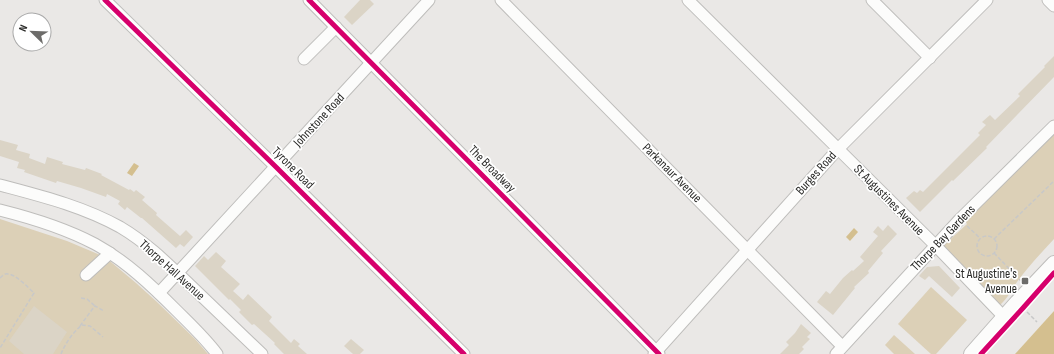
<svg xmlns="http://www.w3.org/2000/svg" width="1054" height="354" font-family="'Sofia Sans Condensed',sans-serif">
<rect width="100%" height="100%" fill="#eae8e6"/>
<!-- green -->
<g fill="#dcd0b7">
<path d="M1054 133V239C1041 253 1028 267 1017 282 1011 290 1008 298 1000 305L943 248 944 245 967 224 965 221Z"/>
<polygon points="0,219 67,241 105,257 136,283 157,302 195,339 208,354 0,354"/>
<polygon points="931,287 967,320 936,354 931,354 898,324"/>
<polygon points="894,335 915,354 894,354 885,345"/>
</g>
<!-- water -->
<g fill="#d4bf8f">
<polygon points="134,163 139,166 132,176 127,173"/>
<polygon points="854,228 858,232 850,241 846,237"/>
<polygon points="1054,311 1054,354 1015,354"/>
</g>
<!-- building -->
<g fill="#dbd4c6">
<polygon points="360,0 370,0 374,4 352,25 344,17"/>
<polygon points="1054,56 1054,77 986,147 987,148 953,181 952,180 920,212 906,198 914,191 917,193 920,190 923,192 980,135 978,133 986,125 982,122 990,115 995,120 1020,96 1018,94 1045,67 1044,66"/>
<polygon points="0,140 18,145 16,150 30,154 29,158 45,164 47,157 63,162 62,164 85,170 86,168 102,174 101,175 129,190 130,189 134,192 136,190 145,197 142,200 157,213 156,215 180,236 186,230 193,237 184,247 180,244 176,248 142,218 141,218 127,207 125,210 118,204 120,201 107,194 106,197 81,188 57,181 56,183 24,172 25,170 17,168 19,162 0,156"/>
<polygon points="888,225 897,234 881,251 883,253 868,271 869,273 854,287 855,288 833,315 817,302 826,291 830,294 843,278 852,270 853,271 864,261 860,257 878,236 873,232 878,226 883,231"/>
<polygon points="216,252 226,261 221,267 240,284 233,291 243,300 248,294 272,317 269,321 291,343 294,339 300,344 298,346 307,354 284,354 274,344 275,343 254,324 252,325 239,312 241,310 230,299 229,300 195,266 204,256 208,260"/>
<polygon points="939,266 960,288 952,297 929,276 925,280 919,276 927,267"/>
<polygon points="34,306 67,332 53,354 24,354 9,341"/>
<polygon points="801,324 811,333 807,337 810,339 802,347 804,349 799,354 780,354 789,345 786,342 795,333"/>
<polygon points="351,339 364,350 360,354 353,354 344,346"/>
</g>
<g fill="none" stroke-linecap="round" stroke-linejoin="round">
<!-- minor casing -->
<g stroke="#bebdbb" stroke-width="13">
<g id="minor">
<polyline points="105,0 276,167 464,354"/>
<polyline points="309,0 659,354"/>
<polyline points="501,0 842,346"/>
<polyline points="688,0 935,245 1004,317"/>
<polyline points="872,0 930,58"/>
<polyline points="1048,0 1054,6"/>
<polyline points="304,59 336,27"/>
<path d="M0 185C41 196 82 206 120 227 147 243 167 263 190 285 214 308 238 331 262 354"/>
<path d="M0 210C32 218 65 228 95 244 126 261 152 286 177 311 191 325 205 338 217 354"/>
<polyline points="86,275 110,253"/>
<polyline points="159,293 429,0"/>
<polyline points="654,354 838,149 987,0"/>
<polyline points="836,354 960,219 1054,126"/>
</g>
</g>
<!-- major casing -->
<g stroke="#bebdbb" stroke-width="16">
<polyline id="major" points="971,354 1017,302 1054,263"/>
</g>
<!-- path -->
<g stroke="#c8c8c8" stroke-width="1.5" stroke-dasharray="4 2" stroke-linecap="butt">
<polyline points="967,226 980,238"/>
<circle cx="987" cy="246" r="10"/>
<polyline points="994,239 1054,181"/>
<polyline points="994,253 1021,281"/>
<path d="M0 278C2 276 5 273 8 274 15 274 29 288 34 293L0 348"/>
<polyline points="81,298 87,299 95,306"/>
<polyline points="1027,312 1037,322"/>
<polyline points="80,326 94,307 95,306 104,311"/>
<path d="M61 354C65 344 73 332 82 325L90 326 103 337"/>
</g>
<!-- minor -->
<use href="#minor" stroke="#fcfcfb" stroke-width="11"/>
<!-- major -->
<use href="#major" stroke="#fcfcfb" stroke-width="14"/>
<!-- cycleway casing -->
<g stroke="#fff" stroke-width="8">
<g id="cycleway">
<polyline points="105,0 276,167 464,354"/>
<polyline points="309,0 659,354"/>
<polyline points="981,354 1023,308 1054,273"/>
</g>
</g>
<!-- cycleway -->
<use href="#cycleway" stroke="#d6006c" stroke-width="5"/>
</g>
<!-- markers -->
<rect fill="#6d6c6a" stroke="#fff" stroke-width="1.5" x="1021" y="277" width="8" height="8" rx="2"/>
<g text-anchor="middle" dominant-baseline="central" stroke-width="3.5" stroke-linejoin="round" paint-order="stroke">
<!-- street labels -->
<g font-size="13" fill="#292927" stroke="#fff">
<text transform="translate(319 120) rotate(-47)">Johnstone Road</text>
<text transform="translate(293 168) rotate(45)">Tyrone Road</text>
<text transform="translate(492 169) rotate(45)">The Broadway</text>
<text transform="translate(672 173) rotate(45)">Parkanaur Avenue</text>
<text transform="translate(816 173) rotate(-48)">Burges Road</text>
<text transform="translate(889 200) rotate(45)">St Augustines Avenue</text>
<text transform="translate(943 238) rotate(-46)">Thorpe Bay Gardens</text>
<text transform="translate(172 270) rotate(42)">Thorpe Hall Avenue</text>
</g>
<!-- poi labels -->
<g font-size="13" fill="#292927" stroke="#fff" text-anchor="end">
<text x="1017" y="274">St Augustine's<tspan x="1017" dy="15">Avenue</tspan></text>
</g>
</g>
<!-- north arrow -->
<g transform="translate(32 32) rotate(293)"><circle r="19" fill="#ffffff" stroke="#a9a9a9"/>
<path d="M0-3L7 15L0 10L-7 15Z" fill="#6d6c6a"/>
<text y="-6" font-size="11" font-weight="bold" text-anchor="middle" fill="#292927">N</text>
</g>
</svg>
